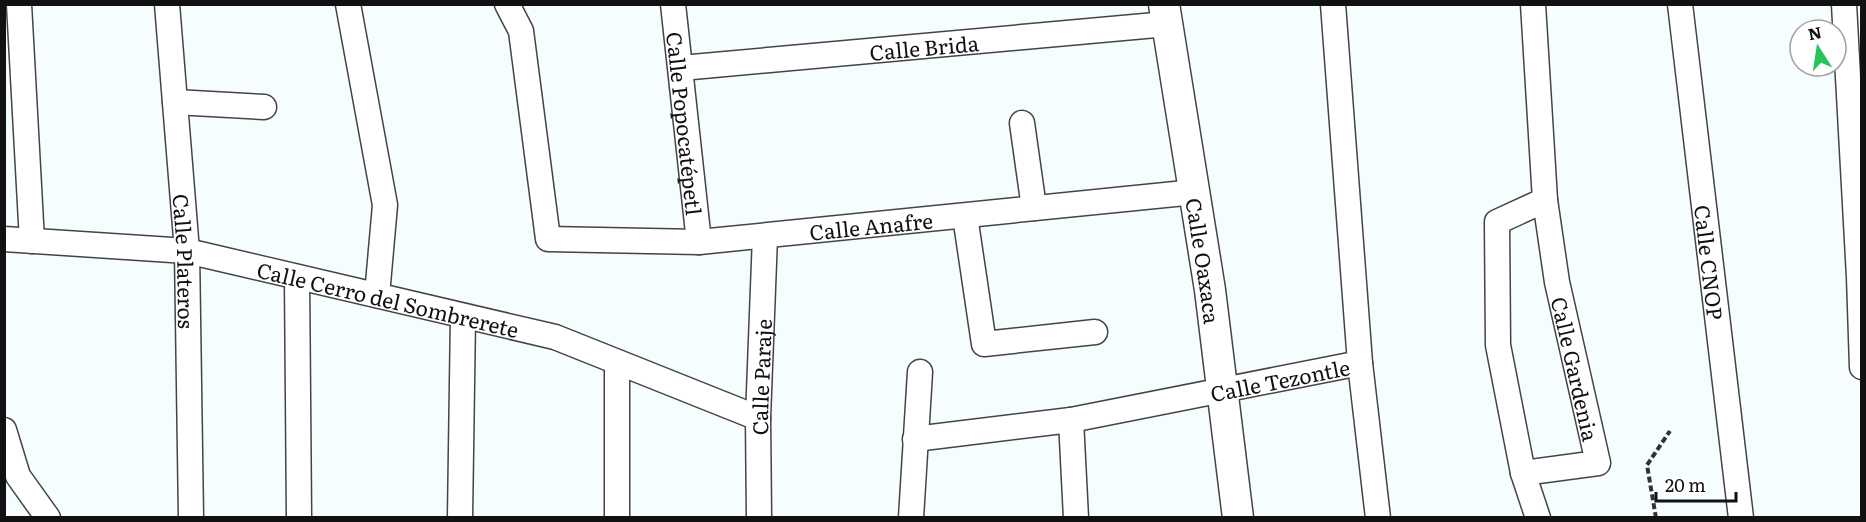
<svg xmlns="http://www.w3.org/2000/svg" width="1866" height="522" font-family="Literata,serif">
<rect width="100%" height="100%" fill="#f5fdff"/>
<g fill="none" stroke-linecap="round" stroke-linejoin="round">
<!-- minor casing -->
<g stroke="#444" stroke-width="27">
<g id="minor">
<polyline points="19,4 32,241"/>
<path id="s1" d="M167 4 187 251 191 518"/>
<polyline points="348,4 385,205 377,295"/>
<path id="s2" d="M507 4 521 31 548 239 699 242 1195 192"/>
<path id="s3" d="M673 4 699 242"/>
<polyline points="1333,4 1360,363 1378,518"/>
<path id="s4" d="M1533 4 1545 200 1557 282 1598 463 1523 473 1538 518"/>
<path id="s5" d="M1680 4 1741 518"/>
<polyline points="1844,4 1859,277 1862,367"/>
<path id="s6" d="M681 68 1167 24"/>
<polyline points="175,102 264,107"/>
<polyline points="1022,123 1034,208"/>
<polyline points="965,216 984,344 1095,332"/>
<path id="s7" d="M4 239 187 251 555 337 758 418"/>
<polyline points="297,277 299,518"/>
<polyline points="1071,420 1076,518"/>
<polyline points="4,430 18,476 48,518"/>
<path id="s8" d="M915 439 1071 420 1360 363"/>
<polyline points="1523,473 1498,345 1497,222 1545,200"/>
<polyline points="460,518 463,316"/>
<polyline points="617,518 617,362"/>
<path id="s9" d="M759 518 758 418 765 236"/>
<polyline points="911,518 920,372"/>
</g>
</g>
<!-- tertiary casing -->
<g stroke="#444" stroke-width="33">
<g id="tertiary">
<path id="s10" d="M1164 4 1210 290 1238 518"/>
</g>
</g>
<!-- path -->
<polyline stroke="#333" stroke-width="4" stroke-dasharray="6 3" stroke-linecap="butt" points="1656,518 1647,465 1670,431"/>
<!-- minor -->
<use href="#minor" stroke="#fff" stroke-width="24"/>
<!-- tertiary -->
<use href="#tertiary" stroke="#fff" stroke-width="30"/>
</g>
<g text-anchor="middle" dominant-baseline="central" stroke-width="6" stroke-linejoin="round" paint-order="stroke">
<!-- street labels -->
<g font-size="21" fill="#111" stroke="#fff">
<text stroke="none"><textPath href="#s6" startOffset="244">Calle Brida</textPath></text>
<text stroke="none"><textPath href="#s3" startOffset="120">Calle Popocatépetl</textPath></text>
<text stroke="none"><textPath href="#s2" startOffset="564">Calle Anafre</textPath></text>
<text stroke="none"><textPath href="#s10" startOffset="260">Calle Oaxaca</textPath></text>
<text stroke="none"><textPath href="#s1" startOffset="258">Calle Plateros</textPath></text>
<text stroke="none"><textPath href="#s5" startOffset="260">Calle CNOP</textPath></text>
<text stroke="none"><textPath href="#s7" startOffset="390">Calle Cerro del Sombrerete</textPath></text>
<text stroke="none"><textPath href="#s4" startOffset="368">Calle Gardenia</textPath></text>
<text stroke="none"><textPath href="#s9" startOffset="141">Calle Paraje</textPath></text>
<text stroke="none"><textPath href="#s8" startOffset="370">Calle Tezontle</textPath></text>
</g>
</g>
<!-- border -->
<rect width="1866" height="522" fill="none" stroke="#111111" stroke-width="12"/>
<!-- north arrow -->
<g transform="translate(1818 48) rotate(348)"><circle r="28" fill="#ffffff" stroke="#a0a0a0" stroke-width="1.5"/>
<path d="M0-4.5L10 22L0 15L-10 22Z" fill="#26c45c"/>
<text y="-9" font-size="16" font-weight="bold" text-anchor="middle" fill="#111111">N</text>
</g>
<!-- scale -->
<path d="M1656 492v9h80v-9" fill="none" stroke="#111111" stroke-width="3"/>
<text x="1665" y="492" font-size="18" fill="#111111" stroke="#ffffff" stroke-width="4.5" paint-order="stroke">20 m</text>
</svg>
